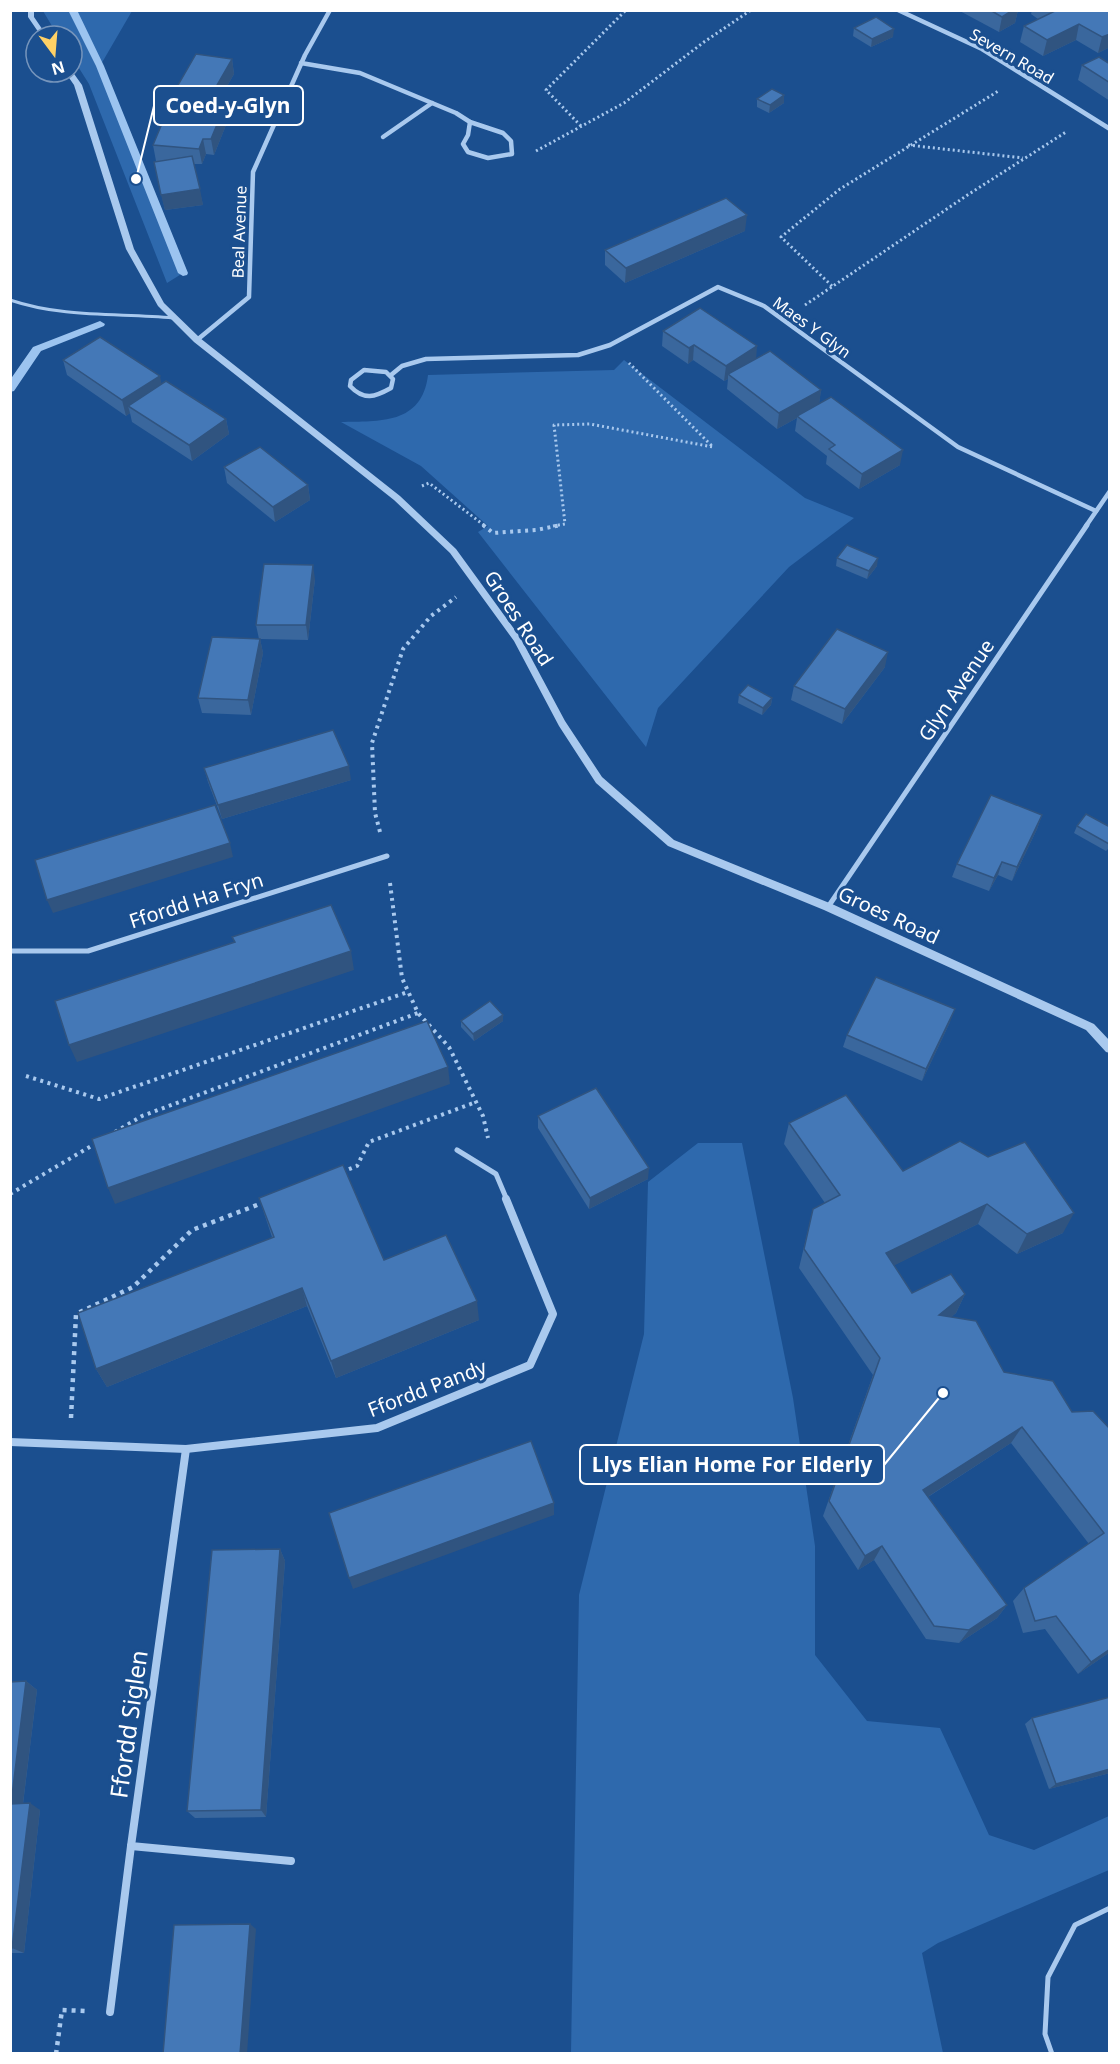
<svg xmlns="http://www.w3.org/2000/svg" width="1120" height="2064" font-family="'Noto Sans',sans-serif">
<rect width="100%" height="100%" fill="#1b4f8f"/>
<!-- green -->
<g fill="#2e69ad">
<polygon points="43,11 132,11 100,66 183,273 167,283 89,84 72,57 72,36 58,36"/>
<path d="M624 360 805 498 854 518 789 567 658 708 646 747 478 532 488 526 421 466 341 422C379 421 422 425 428 375L614 370Z"/>
<polygon points="698,1143 742,1143 793,1398 815,1546 815,1655 867,1721 940,1728 989,1835 1034,1850 1109,1816 1109,1870 938,1943 922,1953 943,2053 571,2053 579,1595 644,1334 648,1182"/>
</g>
<g fill="none" stroke-linecap="round" stroke-linejoin="round">
<!-- stream -->
<g fill="#9cc4f0" fill-rule="evenodd">
<polygon points="68,10 77,10 104,66 188,273 187,275 183,276 178,273 96,66"/>
<polygon points="100,321 105,324 104,326 41,351 14,391 10,392 10,380 33,347"/>
</g>
<!-- path-far2 -->
<g stroke="#a9c9ee" stroke-width="3" stroke-dasharray="2 3" stroke-linecap="butt">
<polyline points="581,126 546,90 626,10"/>
<polyline points="908,145 1023,158"/>
<polyline points="536,151 624,103 704,42 751,10"/>
<polyline points="832,286 781,237 840,189 1000,90"/>
<polyline points="805,305 969,194 1066,132"/>
<polyline points="422,486 429,483 485,526"/>
<polyline points="553,526 565,524 554,425 590,424 713,447 629,363"/>
</g>
<!-- path-far1 -->
<g stroke="#a9c9ee" stroke-width="4" stroke-dasharray="3 4.5" stroke-linecap="butt">
<polyline points="483,525 493,533 536,530 561,525"/>
<polyline points="380,832 375,813 372,743 403,649 431,616 456,597"/>
<polyline points="390,883 402,978 418,1013 449,1047 483,1116 488,1138"/>
<polyline points="26,1076 99,1099 408,992"/>
<polyline points="115,1132 142,1116 418,1013"/>
<polyline points="342,1172 357,1166 369,1142 476,1102"/>
<polyline points="10,1194 98,1142"/>
</g>
<!-- path -->
<g stroke="#a9c9ee" stroke-width="4.5" stroke-dasharray="4 5" stroke-linecap="butt">
<polyline points="71,1418 76,1314 133,1287 192,1230 265,1202"/>
<polyline points="56,2054 62,2010 85,2011"/>
</g>
<!-- service-far1 -->
<path stroke="#a9c9ee" stroke-width="3" d="M10 300C63 318 118 313 173 318"/>
<!-- service -->
<polyline stroke="#a9c9ee" stroke-width="5" points="1052,2054 1045,2034 1048,1977 1075,1925 1110,1908"/>
<!-- minor-far2 -->
<g stroke="#a9c9ee" stroke-width="4.5">
<polyline points="898,10 982,49 1110,129"/>
<polyline points="301,63 360,73 456,113 470,122"/>
<polygon points="470,122 503,133 511,141 512,154 488,158 468,152 463,144 468,135"/>
<polyline points="383,137 432,103"/>
<polyline points="197,340 249,297 253,172 305,55 330,10"/>
<path d="M364 370 386 372 393 379 391 388C375 397 364 401 350 386L351 380Z"/>
<polyline points="391,375 402,366 426,359 578,355 610,345 718,287 764,306 958,447 1096,511"/>
<polyline points="1086,526 1110,491"/>
</g>
<!-- minor-far1 -->
<g stroke="#a9c9ee" stroke-width="5">
<polyline points="828,907 1087,525"/>
<polyline points="10,951 88,951 387,856"/>
<polyline points="457,1150 496,1174 507,1200"/>
</g>
<!-- minor -->
<g stroke="#a9c9ee" stroke-width="8">
<polyline points="10,1442 186,1449 377,1428 530,1365 553,1314 506,1199"/>
<polyline points="186,1449 131,1846 291,1861"/>
<polyline points="110,2012 131,1846"/>
</g>
<!-- tertiary -->
<g fill="#a9c9ee" fill-rule="evenodd">
<polygon points="28,10 34,10 34,17 47,36 41,36 28,17"/>
<polygon points="72,71 82,85 134,249 164,303 200,338 400,496 456,549 520,637 565,721 602,777 674,840 832,904 1094,1024 1110,1041 1110,1053 1106,1052 1086,1030 824,910 668,846 596,783 559,726 514,641 450,553 394,500 194,342 158,306 126,249 74,85 65,72"/>
</g>
</g>
<!-- wall -->
<g fill="#3a679d">
<polygon points="958,10 1018,10 1015,23 999,32"/>
<polygon points="1032,10 1110,10 1110,47 1098,53 1076,40 1043,56 1020,42 1024,26 1038,19 1031,14"/>
<polygon points="854,28 893,37 871,47 853,36"/>
<polygon points="232,59 234,74 215,107 180,102 177,87"/>
<polygon points="1110,64 1110,101 1078,80 1082,65"/>
<polygon points="784,95 784,103 769,113 757,107 757,99"/>
<polygon points="223,110 226,125 214,155 206,154 202,164 193,164 203,205 165,210 154,162 160,161 156,161 153,145 189,116"/>
<polygon points="745,231 625,283 605,265 605,250"/>
<polygon points="663,331 756,359 821,390 819,403 900,465 859,489 826,464 827,456 795,431 797,418 777,429 727,389 728,379 724,381 693,360 688,364 662,346"/>
<polygon points="63,360 162,384 226,419 229,434 192,461 132,422 130,413 126,416 67,375"/>
<polygon points="224,467 308,485 310,500 275,522 227,483"/>
<polygon points="837,558 877,566 867,579 836,566"/>
<polygon points="315,579 308,640 260,639 263,653 251,715 202,713 198,698 259,639 256,625"/>
<polygon points="885,667 842,724 791,700 794,686"/>
<polygon points="739,695 772,698 771,705 762,715 738,703"/>
<polygon points="204,768 351,780 222,819 208,782"/>
<polygon points="1042,815 1037,829 1012,881 998,875 989,891 952,877 957,864"/>
<polygon points="1077,826 1110,827 1110,847 1106,851 1074,833"/>
<polygon points="503,1015 503,1021 474,1041 461,1027 461,1021"/>
<polygon points="950,1022 922,1081 843,1047 847,1035"/>
<polygon points="538,1116 648,1179 589,1209 538,1128"/>
<polygon points="789,1123 903,1171 1063,1233 1017,1254 978,1224 894,1265 912,1293 965,1294 956,1313 951,1317 1004,1372 1072,1412 1110,1429 1110,1652 1078,1674 1045,1629 1023,1633 1013,1601 1024,1588 1089,1544 1011,1443 928,1497 1007,1605 997,1618 959,1643 926,1639 874,1560 858,1570 823,1516 873,1375 799,1268 813,1209 825,1203 784,1144"/>
<polygon points="259,1198 384,1260 479,1320 336,1378 307,1306 107,1387 96,1369 272,1237"/>
<polygon points="280,1549 285,1561 266,1817 195,1818 187,1811"/>
<polygon points="26,1681 37,1690 23,1804 40,1810 24,1953 10,1953 10,1682"/>
<polygon points="1110,1697 1110,1773 1049,1789 1025,1724 1032,1718"/>
</g>
<!-- shaded-wall -->
<g fill="#305480">
<polygon points="1013,10 1018,10 1015,23 999,32 1002,17"/>
<polygon points="1079,24 1076,40 1043,56 1047,40"/>
<polygon points="894,29 893,37 871,47 872,39"/>
<polygon points="1110,34 1110,47 1098,53 1102,37"/>
<polygon points="232,59 234,74 215,107 213,92"/>
<polygon points="784,95 784,103 769,113 770,105"/>
<polygon points="223,110 226,125 214,155 211,139"/>
<polygon points="203,139 206,154 202,164 199,149"/>
<polygon points="200,189 203,205 165,210 161,195"/>
<polygon points="747,215 745,231 625,283 626,268"/>
<polygon points="694,345 693,360 688,364 689,348"/>
<polygon points="757,346 756,361 728,374 728,379 724,381 726,366"/>
<polygon points="160,376 163,391 128,406 130,413 126,416 122,400"/>
<polygon points="821,390 819,406 797,416 797,418 777,429 779,413"/>
<polygon points="226,419 229,434 192,461 189,445"/>
<polygon points="903,450 900,465 859,489 862,474"/>
<polygon points="308,485 310,500 275,522 273,507"/>
<polygon points="878,558 877,566 867,579 869,571"/>
<polygon points="313,565 315,579 308,640 306,625"/>
<polygon points="260,639 263,653 251,715 248,700"/>
<polygon points="888,652 885,667 842,724 845,709"/>
<polygon points="772,698 771,705 762,715 763,708"/>
<polygon points="349,766 351,780 222,819 218,805"/>
<polygon points="1042,815 1037,829 1012,881 1017,867"/>
<polygon points="230,843 233,857 53,913 47,900"/>
<polygon points="1002,862 998,875 989,891 994,878"/>
<polygon points="351,951 354,970 77,1062 69,1045"/>
<polygon points="955,1009 950,1022 922,1081 926,1069"/>
<polygon points="503,1015 503,1021 474,1041 473,1034"/>
<polygon points="448,1067 450,1084 115,1204 108,1188"/>
<polygon points="649,1168 648,1179 589,1209 590,1198"/>
<polygon points="987,1204 978,1224 879,1273 886,1253"/>
<polygon points="1074,1213 1063,1233 1017,1254 1027,1234"/>
<polygon points="302,1288 307,1306 107,1387 96,1369"/>
<polygon points="965,1294 956,1313 931,1334 939,1315"/>
<polygon points="477,1301 479,1320 336,1378 331,1361"/>
<polygon points="1022,1427 1011,1443 915,1505 923,1490"/>
<polygon points="554,1503 554,1515 353,1589 349,1578"/>
<polygon points="882,1546 874,1560 858,1570 865,1556"/>
<polygon points="280,1549 285,1561 266,1817 261,1810"/>
<polygon points="1007,1605 997,1618 959,1643 969,1630"/>
<polygon points="1110,1649 1110,1652 1078,1674 1091,1662"/>
<polygon points="26,1681 37,1690 22,1811 11,1804"/>
<polygon points="1110,1769 1110,1773 1049,1789 1056,1784"/>
<polygon points="30,1803 40,1810 24,1953 12,1948"/>
<polygon points="250,1924 256,1929 247,2054 240,2054"/>
</g>
<!-- building -->
<g fill="#4478b7" stroke="#305480" stroke-width="1.5">
<polygon points="990,10 1013,10 1002,17"/>
<polygon points="1054,10 1110,10 1110,34 1102,37 1079,24 1047,40 1024,26 1055,11"/>
<polygon points="876,17 894,29 872,39 854,28"/>
<polygon points="196,54 232,59 213,92 177,87"/>
<polygon points="1099,57 1110,64 1110,83 1082,65"/>
<polygon points="772,89 784,95 770,105 757,99"/>
<polygon points="193,107 223,110 211,139 203,139 199,149 153,145 166,114 189,116"/>
<polygon points="192,156 200,189 161,195 154,162"/>
<polygon points="726,198 747,215 626,268 605,250"/>
<polygon points="700,308 757,346 726,366 694,345 689,348 663,331"/>
<polygon points="100,337 160,376 122,400 63,360"/>
<polygon points="770,351 821,390 779,413 728,374"/>
<polygon points="166,381 226,419 189,445 128,406"/>
<polygon points="831,397 903,450 862,474 829,449 835,445 797,416"/>
<polygon points="260,447 308,485 273,507 224,467"/>
<polygon points="847,545 878,558 869,571 837,558"/>
<polygon points="264,564 313,565 306,625 256,625"/>
<polygon points="837,629 888,652 845,709 794,686"/>
<polygon points="212,637 260,639 248,700 198,698"/>
<polygon points="748,685 772,698 763,708 739,695"/>
<polygon points="333,730 349,766 218,805 204,768"/>
<polygon points="991,795 1042,815 1017,867 1002,862 994,878 957,864"/>
<polygon points="215,805 230,843 47,900 35,860"/>
<polygon points="1086,814 1110,827 1109,844 1077,826"/>
<polygon points="331,905 351,951 69,1045 55,1001 235,942 232,937"/>
<polygon points="876,977 955,1009 926,1069 847,1035"/>
<polygon points="490,1001 503,1015 473,1034 461,1021"/>
<polygon points="427,1021 448,1067 108,1188 92,1139"/>
<polygon points="596,1088 649,1168 590,1198 538,1116"/>
<polygon points="846,1095 903,1171 960,1141 988,1157 1025,1142 1074,1213 1027,1234 987,1204 886,1253 912,1293 951,1274 965,1294 939,1315 976,1321 1004,1372 1053,1381 1072,1412 1093,1411 1110,1429 1110,1649 1091,1662 1056,1616 1035,1621 1024,1588 1104,1533 1022,1427 923,1490 1007,1605 969,1630 934,1626 882,1546 865,1556 829,1501 880,1358 804,1249 813,1209 840,1195 789,1123"/>
<polygon points="343,1165 384,1260 446,1235 477,1301 331,1361 302,1288 96,1369 78,1313 274,1237 259,1198"/>
<polygon points="531,1441 554,1503 349,1578 329,1513"/>
<polygon points="280,1549 261,1810 187,1811 212,1550"/>
<polygon points="26,1681 11,1804 30,1803 12,1948 10,1948 10,1682"/>
<polygon points="1110,1697 1110,1769 1056,1784 1032,1718"/>
<polygon points="250,1924 240,2054 163,2054 174,1925"/>
</g>
<g text-anchor="middle" dominant-baseline="central" stroke-width="6" stroke-linejoin="round" paint-order="stroke">
<!-- far-street labels -->
<g font-size="16" fill="#fff" stroke="#1b4f8f">
<text transform="translate(1012 56) rotate(30)">Severn Road</text>
<text transform="translate(239 232) rotate(-88)">Beal Avenue</text>
<text transform="translate(812 327) rotate(36)">Maes Y Glyn</text>
</g>
<!-- street labels -->
<g font-size="20" fill="#fff" stroke="#1b4f8f">
<text transform="translate(519 618) rotate(57)">Groes Road</text>
<text transform="translate(956 690) rotate(-56)">Glyn Avenue</text>
<text transform="translate(196 900) rotate(-18)">Ffordd Ha Fryn</text>
<text transform="translate(889 915) rotate(25)">Groes Road</text>
<text transform="translate(427 1388) rotate(-21)">Ffordd Pandy</text>
</g>
<!-- near-street labels -->
<g font-size="24" fill="#fff" stroke="#1b4f8f">
<text transform="translate(128 1724) rotate(-82)">Ffordd Siglen</text>
</g>
</g>
<!-- callouts -->
<path fill="none" stroke="#fff" stroke-width="2" d="M136 179L154 106M943 1393L884 1465"/>
<g fill="#fff" stroke="#1b4f8f" stroke-width="2">
<circle cx="136" cy="179" r="6"/>
<circle cx="943" cy="1393" r="6"/>
</g>
<g fill="#1b4f8f" stroke="#fff" stroke-width="2">
<rect x="154" y="86" width="149" height="39" rx="6"/>
<rect x="580" y="1445" width="304" height="39" rx="6"/>
</g>
<g font-size="21" text-anchor="middle" font-weight="bold" fill="#fff">
<text x="228" y="113">Coed-y-Glyn</text>
<text x="732" y="1472">Llys Elian Home For Elderly</text>
</g>
<!-- border -->
<rect width="1120" height="2064" fill="none" stroke="#ffffff" stroke-width="24"/>
<!-- north arrow -->
<g transform="translate(54 54) rotate(164)"><circle r="28" fill="#1b4f8f" stroke="#7695bc" stroke-width="1.5"/>
<path d="M0-4.5L10 22L0 15L-10 22Z" fill="#ffd166"/>
<text y="-9" font-size="16" font-weight="bold" text-anchor="middle" fill="#ffffff">N</text>
</g>
</svg>
